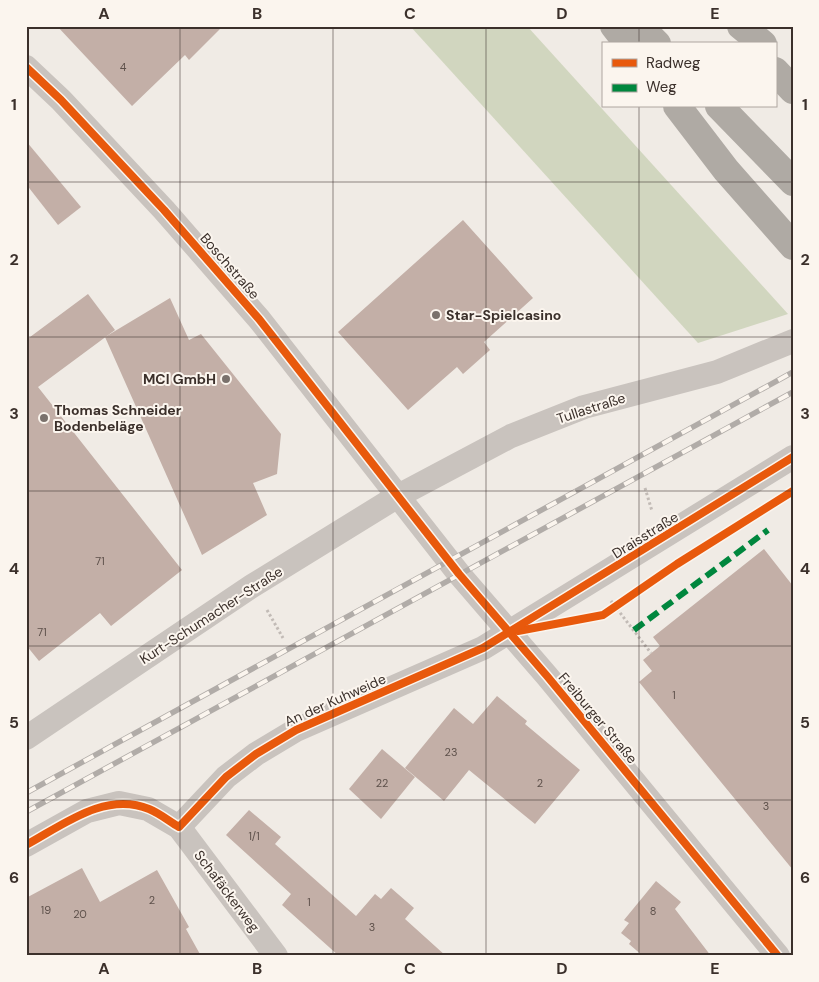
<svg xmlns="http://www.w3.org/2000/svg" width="819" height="982" font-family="'DM Sans',sans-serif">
<rect width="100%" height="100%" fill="#f0ebe5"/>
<!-- green -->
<polygon fill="#d1d6bf" points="410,26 527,26 788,314 698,343"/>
<!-- building -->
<g fill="#c3afa7">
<polygon points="57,26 223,26 189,60 185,55 132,106"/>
<polygon points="26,141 81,207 58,225 26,184"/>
<polygon points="463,220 533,298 484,342 490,350 463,374 457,367 408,410 338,332"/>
<polygon points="88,294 115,330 38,387 182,570 111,626 100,613 39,661 26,645 26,340"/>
<polygon points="170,298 189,340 201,334 281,434 277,474 253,483 267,515 202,555 105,337"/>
<polygon points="764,549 793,586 793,870 639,682 652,671 643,660 660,646 653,637"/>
<polygon points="497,696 527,721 525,724 580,770 535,824 469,770 444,801 405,768 454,708 473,724"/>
<polygon points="382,749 415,777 381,819 349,789"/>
<polygon points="249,810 281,837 275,844 356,916 375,894 381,899 391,888 414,908 405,919 446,956 339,956 282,905 291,894 226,835"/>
<polygon points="82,868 100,902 157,870 189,927 186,929 201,956 26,956 26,898"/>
<polygon points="656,881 681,902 675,909 711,956 643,956 629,944 631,941 621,933 629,923 624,920"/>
</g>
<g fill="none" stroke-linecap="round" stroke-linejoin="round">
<!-- path -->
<g stroke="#c2bbb6" stroke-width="3" stroke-dasharray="2.5 2.5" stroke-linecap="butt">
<polyline points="645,488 652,511"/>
<polyline points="611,601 651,653"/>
<polyline points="267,610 283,638"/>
</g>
<!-- minor -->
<g stroke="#c9c3be" stroke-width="24">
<polyline points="26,67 61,100 164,210 259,319 459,574 547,676 778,956"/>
<polyline points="26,738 252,586 398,496 511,436 584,407 717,372 793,341"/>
<polyline points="179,827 226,777 256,754 296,730 483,648 793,457"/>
<polyline points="26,845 87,811 119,803 148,809 179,827 276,956"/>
</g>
<!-- motorway -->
<g stroke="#afaaa4" stroke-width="28">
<polyline points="614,26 628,44"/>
<polyline points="639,26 657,44"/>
<polyline points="741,26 763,44"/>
<polyline points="775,71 793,90"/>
<polyline points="677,106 726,170 793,246"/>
<polyline points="719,106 793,182"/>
</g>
<!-- rail casing -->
<g stroke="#b1aca8" stroke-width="5.5">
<g id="rail">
<polyline points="26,793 793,372"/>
<polyline points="26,812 793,392"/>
</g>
</g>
<!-- rail -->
<use href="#rail" stroke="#fbf5ee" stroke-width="4" stroke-dasharray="11" stroke-linecap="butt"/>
<!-- quiet -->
<polyline stroke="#00873e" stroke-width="6" stroke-dasharray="12 6" stroke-linecap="butt" points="634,630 768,530"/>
<!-- cycleway casing -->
<g stroke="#fbf5ee" stroke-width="11">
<g id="cycleway">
<polyline points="26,67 61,100 164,210 259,319 459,574 547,676 778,956"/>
<polyline points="518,631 603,615 677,564 793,491"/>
<path d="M26 845C63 825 105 791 149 809 159 813 169 821 179 827L226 777 256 754 296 730 483 648 793 457"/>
</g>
</g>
<!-- cycleway -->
<use href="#cycleway" stroke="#e8590c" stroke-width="8"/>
</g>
<!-- grid -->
<path fill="none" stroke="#3b302b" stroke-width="1" stroke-opacity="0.55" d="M180 26V956M333 26V956M486 26V956M639 26V44M639 106V956M26 182H793M26 337H793M26 491H793M26 646H793M26 800H793"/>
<!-- markers -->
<g fill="#7a716c" stroke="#fbf5ee" stroke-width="2">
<circle cx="436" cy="315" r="5"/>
<circle cx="226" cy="379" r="5"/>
<circle cx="44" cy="418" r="5"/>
</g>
<g text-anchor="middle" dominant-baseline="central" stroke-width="4" stroke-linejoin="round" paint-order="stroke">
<!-- number labels -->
<g font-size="11" fill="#5d504a">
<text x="123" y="67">4</text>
<text x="100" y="561">71</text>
<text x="42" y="632">71</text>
<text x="674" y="695">1</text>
<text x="451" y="752">23</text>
<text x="382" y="783">22</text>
<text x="540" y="783">2</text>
<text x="766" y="806">3</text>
<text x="254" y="836">1/1</text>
<text x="152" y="900">2</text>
<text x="309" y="902">1</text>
<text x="46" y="910">19</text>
<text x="653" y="911">8</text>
<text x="80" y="914">20</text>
<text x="372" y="927">3</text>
</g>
<!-- street labels -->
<g font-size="14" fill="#3b302b" stroke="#fbf5ee">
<text transform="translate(230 266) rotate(49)">Boschstraße</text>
<text transform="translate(591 408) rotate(-18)">Tullastraße</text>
<text transform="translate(645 535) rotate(-32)">Draisstraße</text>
<text transform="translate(211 615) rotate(-33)">Kurt-Schumacher-Straße</text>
<text transform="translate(335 700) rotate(-24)">An der Kuhweide</text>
<text transform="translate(598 718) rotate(50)">Freiburger Straße</text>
<text transform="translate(227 891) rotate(53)">Schafäckerweg</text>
</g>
<!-- poi labels -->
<g font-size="14" font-weight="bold" fill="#3b302b" stroke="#fbf5ee" text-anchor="start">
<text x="446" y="315">Star-Spielcasino</text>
<text x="216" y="379" text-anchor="end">MCI GmbH</text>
<text x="54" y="410">Thomas Schneider<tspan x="54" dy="16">Bodenbeläge</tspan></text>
</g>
</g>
<!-- border -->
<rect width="819" height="982" fill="none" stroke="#fbf5ee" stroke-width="55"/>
<!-- legend -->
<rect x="602" y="42" width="175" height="65" fill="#fbf5ee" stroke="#aea6a0"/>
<rect x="612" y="59" width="25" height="8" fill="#e8590c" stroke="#aea6a0"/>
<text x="646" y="68" font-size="15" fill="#3b302b">Radweg</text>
<rect x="612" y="84" width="25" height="8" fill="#00873e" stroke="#aea6a0"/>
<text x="646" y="92" font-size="15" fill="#3b302b">Weg</text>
<rect x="28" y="28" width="764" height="926" fill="none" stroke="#3b302b" stroke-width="2"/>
<g font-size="16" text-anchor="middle" font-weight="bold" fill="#3b302b">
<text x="104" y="19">A</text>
<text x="257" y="19">B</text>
<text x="410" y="19">C</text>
<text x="562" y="19">D</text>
<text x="715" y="19">E</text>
<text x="14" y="110">1</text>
<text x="805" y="110">1</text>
<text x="14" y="265">2</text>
<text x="805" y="265">2</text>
<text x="14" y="419">3</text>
<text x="805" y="419">3</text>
<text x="14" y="574">4</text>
<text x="805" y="574">4</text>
<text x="14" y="728">5</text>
<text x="805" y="728">5</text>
<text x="14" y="883">6</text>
<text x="805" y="883">6</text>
<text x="104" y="974">A</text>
<text x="257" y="974">B</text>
<text x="410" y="974">C</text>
<text x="562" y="974">D</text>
<text x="715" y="974">E</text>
</g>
</svg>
